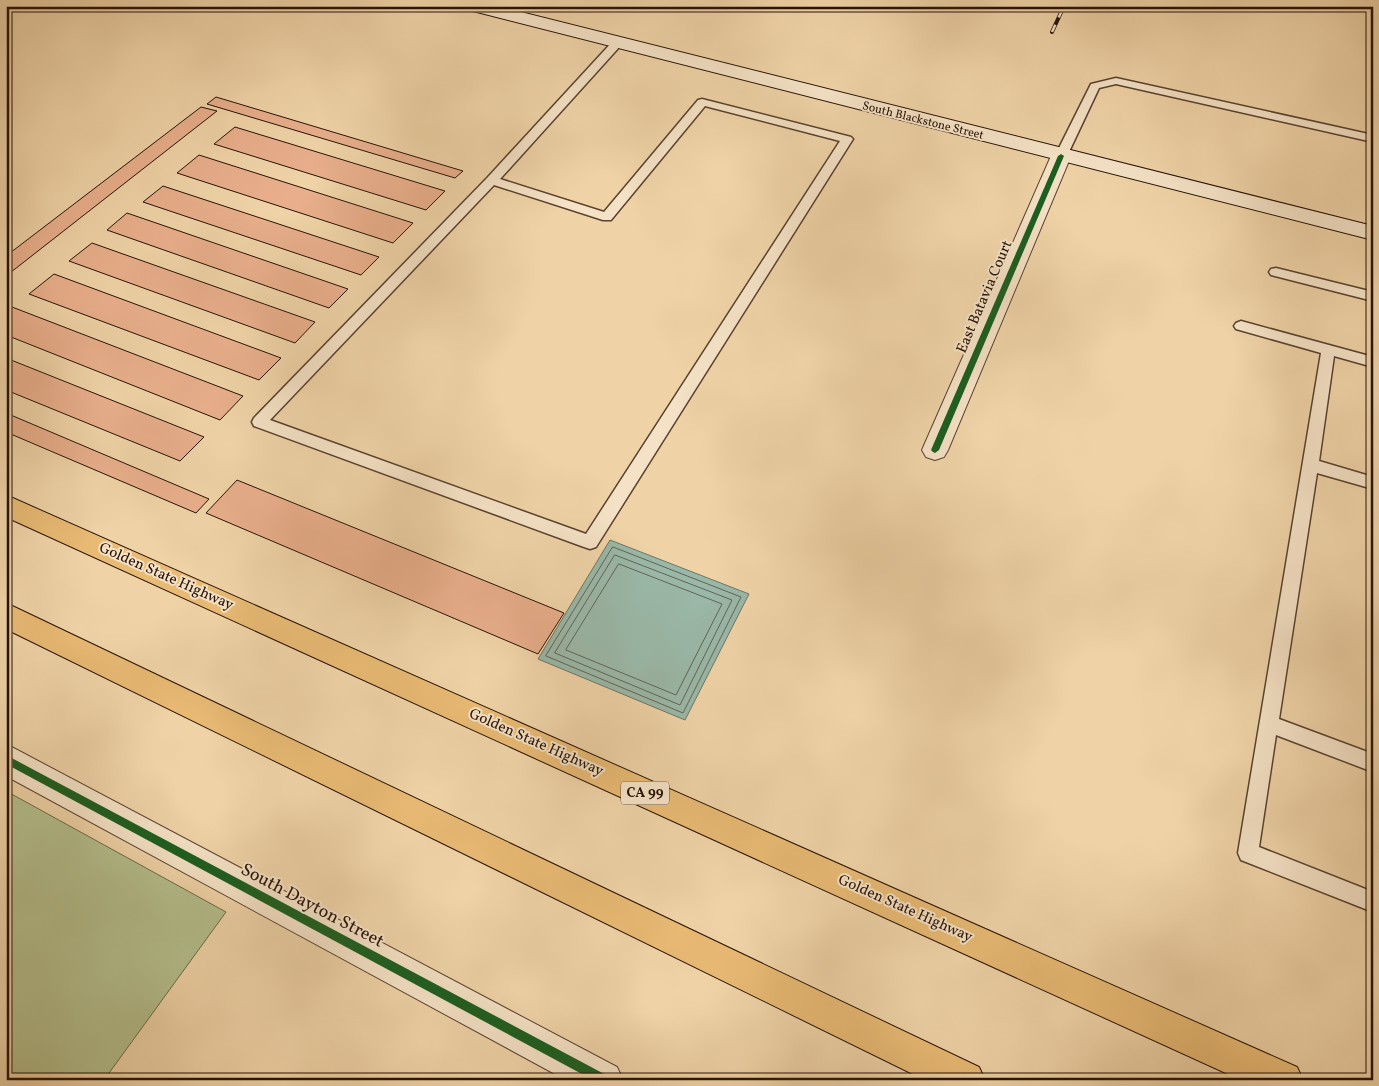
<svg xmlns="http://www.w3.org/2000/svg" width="1379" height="1086" font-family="Vollkorn,serif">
<rect width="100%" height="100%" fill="#efd3a7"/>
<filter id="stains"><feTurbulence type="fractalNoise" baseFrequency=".004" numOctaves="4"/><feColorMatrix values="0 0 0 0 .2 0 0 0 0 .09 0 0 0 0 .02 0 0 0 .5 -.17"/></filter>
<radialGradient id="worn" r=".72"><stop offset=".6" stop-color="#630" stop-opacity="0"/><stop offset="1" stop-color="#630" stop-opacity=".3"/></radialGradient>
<!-- green -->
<polygon fill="#b4be8c" stroke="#6e6848" points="6,791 226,912 104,1080 6,1080"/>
<!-- water -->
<polygon fill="#9ab8a8" stroke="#6c7667" points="610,540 749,594 685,720 538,659"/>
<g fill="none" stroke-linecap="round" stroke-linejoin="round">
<!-- shore -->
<g stroke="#606556" stroke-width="1">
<polygon points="613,547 741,597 683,713 546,656"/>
<polygon points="615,555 732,600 680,705 555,653"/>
<polygon points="619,564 722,604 676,695 566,650"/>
</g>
</g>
<!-- building -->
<g fill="#e9af8c" stroke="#271205">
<polygon points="216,97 463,171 455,178 207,104"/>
<polygon points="201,107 217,111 6,276 6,256"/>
<polygon points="235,127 445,191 426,210 214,144"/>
<polygon points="199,155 413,223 393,243 177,173"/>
<polygon points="163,186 379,257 361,275 143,202"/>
<polygon points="127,213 348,289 329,308 107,230"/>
<polygon points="92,243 315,322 295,343 69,261"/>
<polygon points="54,274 281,358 259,380 29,294"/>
<polygon points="12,307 243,396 220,420 6,335 6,311"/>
<polygon points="6,358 204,437 180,461 6,390"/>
<polygon points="6,413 209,499 196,513 6,432"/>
<polygon points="237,480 564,613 538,654 206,513"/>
</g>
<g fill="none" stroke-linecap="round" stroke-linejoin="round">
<!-- service casing -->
<g stroke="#59422e" stroke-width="3">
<g id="service">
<path d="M618 39 622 40V44L500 179 604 212 698 100 702 99 851 137 853 139 596 547 590 549 584 547 254 426 252 422 254 418 488 177 614 40ZM705 106 840 141 586 534 270 420 494 185 603 220H611Z"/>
<polygon points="1116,78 1373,135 1373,142 1116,84 1099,88 1067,156 1061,160 1057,159 1055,156 1091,84"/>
<polygon points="1276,268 1373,292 1373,301 1271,275 1269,272 1271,269"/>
<polygon points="1241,321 1373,357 1373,367 1334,356 1319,461 1373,477 1373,489 1317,473 1279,719 1373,754 1373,772 1276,735 1259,847 1373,892 1373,912 1241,860 1238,853 1321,353 1236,329 1234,326 1236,323"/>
</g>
</g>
<!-- minor casing -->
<g stroke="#59422e" stroke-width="2">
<g id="minor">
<polygon points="1061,150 1068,152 1071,156 948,450 944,457 935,460 926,457 922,450 1051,156 1054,152"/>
<polygon points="6,744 617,1067 623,1080 566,1080 6,776"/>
</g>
</g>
<!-- secondary casing -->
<g stroke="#271205" stroke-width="2">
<polygon id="secondary" points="467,6 497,6 1373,226 1373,240 469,10"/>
</g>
<!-- motorway casing -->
<g stroke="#271205" stroke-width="2">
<g id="motorway">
<polygon points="6,495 1297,1067 1303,1080 1241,1080 6,517"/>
<polygon points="6,603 979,1067 985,1080 925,1080 6,629"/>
</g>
</g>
<!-- service -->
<use href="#service" fill="#f5e2c6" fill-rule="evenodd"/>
<!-- minor -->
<use href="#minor" fill="#f5e2c6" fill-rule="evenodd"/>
<!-- secondary -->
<use href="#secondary" fill="#f5e2c6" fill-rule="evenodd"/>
<!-- motorway -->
<use href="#motorway" fill="#e8ba74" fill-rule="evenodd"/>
<!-- rail casing -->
<g stroke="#271205" stroke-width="4">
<polyline id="rail" points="1052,32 1064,6"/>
</g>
<!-- rail -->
<use href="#rail" stroke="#f5e2c6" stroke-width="2.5" stroke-dasharray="8" stroke-linecap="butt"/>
<!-- cycleway casing -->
<g stroke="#f5e2c6" stroke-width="3">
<g id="cycleway">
<polygon points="1061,154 1064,156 939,450 935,453 933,452 931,450 1058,156"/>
<polygon points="6,755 608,1076 609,1080 593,1080 6,764"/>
</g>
</g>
<!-- cycleway -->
<use href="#cycleway" fill="#1b5e20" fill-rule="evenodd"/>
</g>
<g text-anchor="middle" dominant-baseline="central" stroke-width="4" stroke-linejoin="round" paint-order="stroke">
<!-- far-street labels -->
<g font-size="12" fill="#271205" stroke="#f5e2c6">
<text transform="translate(923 121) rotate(14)">South Blackstone Street</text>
</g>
<!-- shield labels -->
<rect fill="#f5e2c6" stroke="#65503f" stroke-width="1" x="621" y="781.5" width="48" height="23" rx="4"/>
<g font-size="14" font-weight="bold" fill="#271205">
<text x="645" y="793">CA 99</text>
</g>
<!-- street labels -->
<g font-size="15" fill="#271205" stroke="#f5e2c6">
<text transform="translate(985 297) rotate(-67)">East Batavia Court</text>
<text transform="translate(166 577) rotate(24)">Golden State Highway</text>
<text transform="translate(536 743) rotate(24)">Golden State Highway</text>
<text transform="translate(905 909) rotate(24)">Golden State Highway</text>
</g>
<!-- near-street labels -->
<g font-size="18" fill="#271205" stroke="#f5e2c6">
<text transform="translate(312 906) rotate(28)">South Dayton Street</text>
</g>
</g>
<!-- margin -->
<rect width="1379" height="1086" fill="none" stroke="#efd3a7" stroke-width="25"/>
<rect x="8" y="8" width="1364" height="1071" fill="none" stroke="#271205" stroke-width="2.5"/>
<rect x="12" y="12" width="1354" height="1061" fill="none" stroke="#271205"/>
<rect width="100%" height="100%" filter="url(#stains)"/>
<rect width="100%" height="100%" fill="url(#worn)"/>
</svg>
